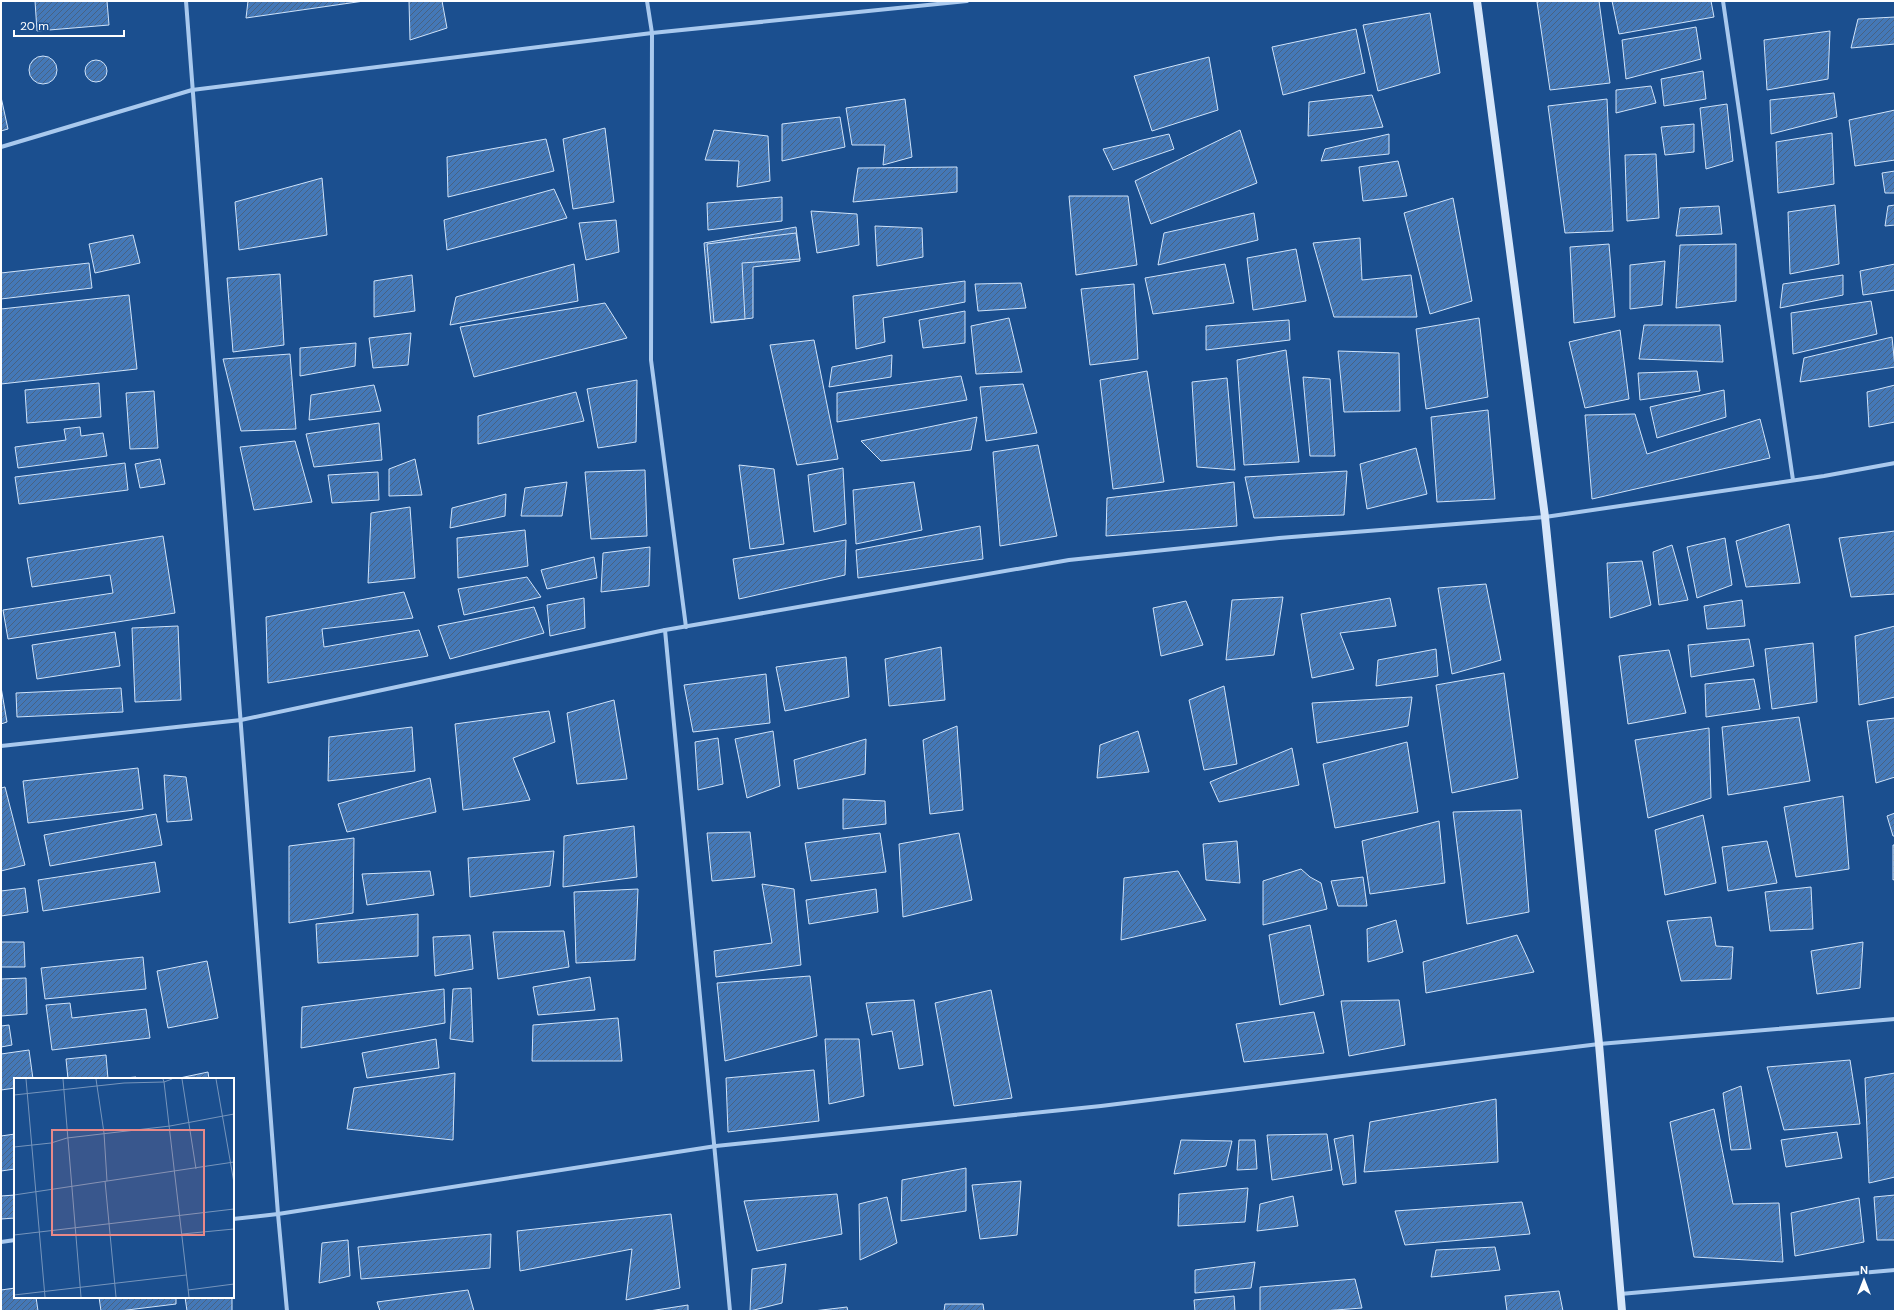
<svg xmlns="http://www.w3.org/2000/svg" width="1896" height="1312" font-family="'DM Sans',sans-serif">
<defs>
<pattern id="building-hatch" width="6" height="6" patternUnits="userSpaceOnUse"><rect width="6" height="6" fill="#4478b7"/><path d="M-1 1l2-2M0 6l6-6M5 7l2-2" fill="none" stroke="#486282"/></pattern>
</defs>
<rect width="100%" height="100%" fill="#1b4f8f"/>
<!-- building -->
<g fill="url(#building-hatch)" stroke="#cfe3fa">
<polygon points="35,1 107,1 109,25 37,31"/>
<polygon points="248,1 364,1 246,18"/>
<polygon points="409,1 442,1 447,28 410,40"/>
<polygon points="1541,1 1599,1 1610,83 1550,90 1537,2"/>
<polygon points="1612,1 1711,1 1714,17 1619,34"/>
<polygon points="1430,13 1440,73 1378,91 1363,25"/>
<polygon points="1895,17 1895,44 1851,48 1858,19"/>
<polygon points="1696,27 1701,59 1626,79 1622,40"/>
<polygon points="1356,29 1365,73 1283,95 1272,47"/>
<polygon points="1830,31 1828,79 1767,90 1764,40"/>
<circle cx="43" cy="70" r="14"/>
<polygon points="1209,57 1218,110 1152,131 1134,76"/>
<circle cx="96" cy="71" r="11"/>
<polygon points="1703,71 1706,99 1664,106 1661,79"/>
<polygon points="1651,86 1656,103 1616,113 1616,90"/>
<polygon points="1834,93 1837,117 1771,134 1770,100"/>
<polygon points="1372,95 1383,127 1308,136 1309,102"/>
<polygon points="1,97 8,129 1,131"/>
<polygon points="905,99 912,157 883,165 885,145 852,145 846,108"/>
<polygon points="1607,99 1613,231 1565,233 1548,106"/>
<polygon points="1727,104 1733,161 1706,169 1700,108"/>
<polygon points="1895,110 1895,160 1855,166 1849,120"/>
<polygon points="840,117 845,147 782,161 782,124"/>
<polygon points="1694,124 1694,152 1665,155 1661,127"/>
<polygon points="605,128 614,202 573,209 563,139"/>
<polygon points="714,130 768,136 770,181 737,187 739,161 705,160"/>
<polygon points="1240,130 1257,183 1151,224 1135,181"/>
<polygon points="1832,133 1834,184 1778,193 1776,142"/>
<polygon points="1169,134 1174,149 1113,170 1103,149"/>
<polygon points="1389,134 1389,154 1321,161 1325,149"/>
<polygon points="546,139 554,171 448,197 447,157"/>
<polygon points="1656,154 1659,218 1627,221 1625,155"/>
<polygon points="1398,161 1407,196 1363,201 1359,167"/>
<polygon points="957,167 957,192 853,202 858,168"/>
<polygon points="1895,171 1895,193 1885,193 1882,173"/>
<polygon points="322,178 327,235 239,250 235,202"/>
<polygon points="554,189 567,218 447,250 444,220"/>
<polygon points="1069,196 1128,196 1137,265 1076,275"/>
<polygon points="782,197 782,221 708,230 707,203"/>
<polygon points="1453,198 1472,301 1430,314 1404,213"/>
<polygon points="1835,205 1839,264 1790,274 1788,212"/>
<polygon points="1895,205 1895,225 1885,226 1888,206"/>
<polygon points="1719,206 1722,234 1676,236 1680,208"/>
<polygon points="811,211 857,214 859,245 817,253"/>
<polygon points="1254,213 1258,240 1158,265 1164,233"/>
<polygon points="616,220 619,252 586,260 579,223"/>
<polygon points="875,226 922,228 923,257 877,266"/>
<polygon points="796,227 800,261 753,267 753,318 711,323 704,243"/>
<polygon points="796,233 800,259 742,263 745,319 714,322 707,244"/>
<polygon points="133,235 140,263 95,273 89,244"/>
<polygon points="1360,238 1362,280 1411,275 1417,317 1334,317 1313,243"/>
<polygon points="1609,244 1615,317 1574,323 1570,247"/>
<polygon points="1736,244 1736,301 1676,308 1680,245"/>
<polygon points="1296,249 1306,301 1253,310 1247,258"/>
<polygon points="1665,261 1662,305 1630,309 1630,265"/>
<polygon points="89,263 92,288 1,299 1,273"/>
<polygon points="574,264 578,301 450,325 456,297"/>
<polygon points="1225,264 1234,303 1153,314 1145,278"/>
<polygon points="1895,264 1895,290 1863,295 1860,271"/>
<polygon points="280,274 284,345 233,352 227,278"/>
<polygon points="412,275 415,311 374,317 374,281"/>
<polygon points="1843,275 1843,295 1780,308 1783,284"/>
<polygon points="965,281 965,302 883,318 885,342 856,349 853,296"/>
<polygon points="1021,283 1026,308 978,311 975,284"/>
<polygon points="1134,284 1138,359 1090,365 1081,289"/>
<polygon points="129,295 137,369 1,384 1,309"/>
<polygon points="1871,301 1877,334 1793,354 1791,313"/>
<polygon points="605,303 627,338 474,377 460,327"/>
<polygon points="965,311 965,343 923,348 919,320"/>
<polygon points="1009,318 1022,372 976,374 971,326"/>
<polygon points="1479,318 1488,397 1426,409 1416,329"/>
<polygon points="1289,320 1290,340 1206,350 1206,326"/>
<polygon points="1644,325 1720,325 1723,362 1639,359"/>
<polygon points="1620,330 1629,399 1585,408 1569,342"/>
<polygon points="411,333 408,365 373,368 369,338"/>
<polygon points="1892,337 1895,367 1800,382 1804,358"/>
<polygon points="814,340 838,459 797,465 770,345"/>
<polygon points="356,343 355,366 300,376 300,348"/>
<polygon points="1286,350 1299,462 1244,465 1237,360"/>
<polygon points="1338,351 1399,353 1400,411 1344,412"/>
<polygon points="290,354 296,429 241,431 223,359"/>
<polygon points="892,355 891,377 829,387 832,367"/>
<polygon points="1147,371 1164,482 1113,489 1100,380"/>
<polygon points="1697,371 1700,391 1640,400 1638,373"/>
<polygon points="961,376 967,400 837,422 837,393"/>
<polygon points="1303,377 1330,379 1335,456 1310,456"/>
<polygon points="1227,378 1235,470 1197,467 1192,382"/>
<polygon points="637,380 636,442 598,448 587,389"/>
<polygon points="99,383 101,417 27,423 25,390"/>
<polygon points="1023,384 1037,433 986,441 980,387"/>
<polygon points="374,385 381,411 309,420 311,395"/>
<polygon points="1895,385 1895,422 1869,427 1867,392"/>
<polygon points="1724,390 1726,417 1657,438 1650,407"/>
<polygon points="154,391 158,448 130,449 126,393"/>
<polygon points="576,392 584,421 478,444 478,416"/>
<polygon points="1488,410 1495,499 1437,502 1431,417"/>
<polygon points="1635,414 1647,454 1760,419 1770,458 1592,499 1585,415"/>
<polygon points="977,417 971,450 881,461 861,441"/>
<polygon points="379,423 382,460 314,467 306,434"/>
<polygon points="80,427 81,436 103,433 107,456 18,468 15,447 66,440 64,429"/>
<polygon points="295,441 312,502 254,510 240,447"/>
<polygon points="1038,445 1057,536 1000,546 993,452"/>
<polygon points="1416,448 1427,494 1367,509 1360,464"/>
<polygon points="160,459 165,484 140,488 135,464"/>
<polygon points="415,459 422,495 389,496 389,469"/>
<polygon points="125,463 128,490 19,504 15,477"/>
<polygon points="739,465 774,469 784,544 750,549"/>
<polygon points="843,468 846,524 814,532 808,475"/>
<polygon points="645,470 647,536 591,539 585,472"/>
<polygon points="1347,471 1344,515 1254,518 1245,477"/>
<polygon points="378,472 379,500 332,503 328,475"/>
<polygon points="567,482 562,516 521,516 525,488"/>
<polygon points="914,482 922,530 856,544 853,490"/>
<polygon points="1234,482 1237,526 1106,536 1107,498"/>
<polygon points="506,494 505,516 450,528 452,508"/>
<polygon points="410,507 415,578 368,583 371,513"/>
<polygon points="1789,524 1800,583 1746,587 1736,541"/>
<polygon points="980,526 983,559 858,578 856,550"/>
<polygon points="525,530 528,566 458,578 457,538"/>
<polygon points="1895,531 1895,594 1851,597 1839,538"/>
<polygon points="163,536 175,613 8,639 3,610 113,593 110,575 32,587 27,558"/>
<polygon points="1725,538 1732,585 1697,598 1687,547"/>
<polygon points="846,540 845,575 739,599 733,559"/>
<polygon points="1672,545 1688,600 1659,605 1653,552"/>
<polygon points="650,547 649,586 601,592 603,553"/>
<polygon points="594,557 597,578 547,589 541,570"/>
<polygon points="1642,561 1651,605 1610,618 1607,563"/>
<polygon points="527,577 541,597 464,615 458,589"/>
<polygon points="1486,584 1501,660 1452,674 1438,588"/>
<polygon points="404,592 413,618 322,629 324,647 419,630 428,656 268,683 266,617"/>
<polygon points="1283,597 1274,655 1226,660 1232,600"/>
<polygon points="584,598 585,628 550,636 547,605"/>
<polygon points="1390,598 1396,626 1340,633 1354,669 1312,678 1301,614"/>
<polygon points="1742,600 1745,626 1707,629 1704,606"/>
<polygon points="1186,601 1203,645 1161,656 1153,608"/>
<polygon points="534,607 544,633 450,659 438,626"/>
<polygon points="178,626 181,700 135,702 132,628"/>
<polygon points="1895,626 1895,697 1859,705 1855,636"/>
<polygon points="115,632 120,666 37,679 32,645"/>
<polygon points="1749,639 1754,666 1691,677 1688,645"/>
<polygon points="1813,643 1817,702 1772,709 1765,649"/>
<polygon points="941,647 945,700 889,706 885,659"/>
<polygon points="1436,649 1438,676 1376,686 1378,660"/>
<polygon points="1669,650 1686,713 1628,724 1619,656"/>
<polygon points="846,657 849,697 785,711 776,667"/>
<polygon points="1504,673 1518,778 1452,793 1436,685"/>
<polygon points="766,674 770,723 693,732 684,685"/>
<polygon points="1754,679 1760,709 1706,717 1705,684"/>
<polygon points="1224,686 1237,764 1204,770 1189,700"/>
<polygon points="1,687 7,722 1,724"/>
<polygon points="121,688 123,712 17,717 16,693"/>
<polygon points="1412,697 1408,726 1317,743 1312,703"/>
<polygon points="614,700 627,779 577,784 567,713"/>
<polygon points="549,711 555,742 513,758 530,800 463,810 455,724"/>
<polygon points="1799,717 1810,781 1728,795 1722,727"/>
<polygon points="1895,718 1895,777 1876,783 1867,721"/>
<polygon points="957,726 963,810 930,814 923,740"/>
<polygon points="412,727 415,771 328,781 329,737"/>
<polygon points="1709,728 1711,798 1648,818 1635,740"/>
<polygon points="773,731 780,786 747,798 735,739"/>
<polygon points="1138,731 1149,772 1097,778 1100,745"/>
<polygon points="718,738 723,784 698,790 695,742"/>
<polygon points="866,739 865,774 798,789 794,760"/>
<polygon points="1407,742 1418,812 1335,828 1323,764"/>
<polygon points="1292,748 1299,785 1219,802 1210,782"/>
<polygon points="138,768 143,809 28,823 23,781"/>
<polygon points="164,775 186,777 192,820 167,822"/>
<polygon points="430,778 436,812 347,832 338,804"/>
<polygon points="5,787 25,865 1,871 1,788"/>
<polygon points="1843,796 1849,869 1796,877 1784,807"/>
<polygon points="843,799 885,801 886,824 843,829"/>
<polygon points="1521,810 1529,912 1467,924 1453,812"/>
<polygon points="1895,813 1895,836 1893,836 1887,816"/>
<polygon points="156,814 162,845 50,866 44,835"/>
<polygon points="1703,815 1716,883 1665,895 1655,830"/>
<polygon points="1439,821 1445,883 1370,894 1362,841"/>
<polygon points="634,826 637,877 563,887 564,836"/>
<polygon points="750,832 755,877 712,881 707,833"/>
<polygon points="880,833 886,872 811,881 805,843"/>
<polygon points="959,833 972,900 903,917 899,844"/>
<polygon points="354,838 353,913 289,923 289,846"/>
<polygon points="1237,841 1240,883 1206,880 1203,844"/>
<polygon points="1767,841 1777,883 1728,891 1722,847"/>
<polygon points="1893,845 1895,845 1895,879 1893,880"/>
<polygon points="554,851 550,886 470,897 468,858"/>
<polygon points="155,862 160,892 43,911 38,880"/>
<polygon points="1301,869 1310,877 1321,883 1327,909 1263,925 1263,881"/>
<polygon points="430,871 434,895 367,905 362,874"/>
<polygon points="1178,871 1206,920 1121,940 1124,878"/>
<polygon points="1363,877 1367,906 1338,906 1331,881"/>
<polygon points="762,884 794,889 801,965 716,977 714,951 772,943"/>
<polygon points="1811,887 1813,929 1770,931 1765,892"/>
<polygon points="25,888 28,912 1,916 1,891"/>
<polygon points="638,889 635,960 576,963 574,892"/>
<polygon points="876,889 878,912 809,924 806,900"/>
<polygon points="418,914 418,956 318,963 316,924"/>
<polygon points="1711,917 1716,946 1733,947 1731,979 1681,981 1667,921"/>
<polygon points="1396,920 1403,952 1368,962 1367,929"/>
<polygon points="1310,925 1324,995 1280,1005 1269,935"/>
<polygon points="564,931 569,967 498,979 493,932"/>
<polygon points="470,935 473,969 435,976 433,937"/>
<polygon points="1517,935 1534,972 1426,993 1423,962"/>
<polygon points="1,942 24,942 25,967 1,967"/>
<polygon points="1863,942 1860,988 1817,994 1811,951"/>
<polygon points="143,957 146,989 45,999 41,968"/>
<polygon points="207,961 218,1018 168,1028 157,971"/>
<polygon points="810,976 817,1036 725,1061 717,983"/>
<polygon points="590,977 595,1010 538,1015 533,987"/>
<polygon points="26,978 27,1014 1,1016 1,979"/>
<polygon points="471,988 473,1042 450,1039 453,989"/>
<polygon points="444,989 445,1023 301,1048 302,1007"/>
<polygon points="991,990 1012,1098 954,1106 935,1003"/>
<polygon points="914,1000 923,1065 899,1069 892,1031 872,1035 866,1003"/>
<polygon points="1399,1000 1405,1045 1349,1056 1341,1001"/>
<polygon points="70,1003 72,1018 146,1009 150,1038 52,1050 46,1005"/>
<polygon points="1314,1012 1324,1053 1244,1062 1236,1024"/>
<polygon points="618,1018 622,1061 532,1061 533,1025"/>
<polygon points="9,1025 12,1045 1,1047 1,1026"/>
<polygon points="436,1039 439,1068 367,1078 362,1053"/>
<polygon points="825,1039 859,1039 864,1096 829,1104"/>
<polygon points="29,1050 33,1079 15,1079 15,1088 1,1090 1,1054"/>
<polygon points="106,1055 108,1079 68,1079 66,1059"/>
<polygon points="1850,1060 1860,1124 1784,1130 1767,1067"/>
<polygon points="814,1070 819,1121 728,1132 726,1078"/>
<polygon points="208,1072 209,1079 175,1079"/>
<polygon points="455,1073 453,1140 347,1129 354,1088"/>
<polygon points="1895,1073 1895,1177 1869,1183 1865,1078"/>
<polygon points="136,1077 136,1079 113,1079"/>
<polygon points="1741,1086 1751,1149 1731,1150 1723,1093"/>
<polygon points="1496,1099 1498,1162 1364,1172 1370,1122"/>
<polygon points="1714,1109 1733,1204 1779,1203 1783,1262 1694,1257 1670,1122"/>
<polygon points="1837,1132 1842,1158 1786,1167 1781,1140"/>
<polygon points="15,1134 15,1169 1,1171 1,1136"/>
<polygon points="1327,1134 1332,1170 1272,1180 1267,1135"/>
<polygon points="1353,1135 1356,1183 1343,1185 1334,1139"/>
<polygon points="1181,1140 1232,1141 1226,1166 1174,1174"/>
<polygon points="1239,1140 1255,1140 1257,1169 1237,1170"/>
<polygon points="966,1168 966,1211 901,1221 902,1180"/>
<polygon points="1021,1181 1017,1235 980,1239 972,1185"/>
<polygon points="1248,1188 1245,1222 1178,1226 1179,1194"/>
<polygon points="837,1194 842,1234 757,1251 744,1201"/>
<polygon points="15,1195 15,1218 1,1219 1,1196"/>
<polygon points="1895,1195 1895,1240 1877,1240 1874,1197"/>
<polygon points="1293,1196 1298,1226 1257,1231 1260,1204"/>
<polygon points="887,1197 897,1243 860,1260 859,1204"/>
<polygon points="1859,1198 1864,1242 1795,1256 1791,1213"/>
<polygon points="1522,1202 1530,1234 1405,1245 1395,1211"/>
<polygon points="671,1214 680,1288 626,1300 632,1249 520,1271 517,1231"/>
<polygon points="491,1234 490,1268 361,1279 358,1247"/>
<polygon points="348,1240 350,1276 319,1283 322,1243"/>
<polygon points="1495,1247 1500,1270 1431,1277 1436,1250"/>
<polygon points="1255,1262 1251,1288 1195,1293 1195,1270"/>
<polygon points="786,1264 782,1303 750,1311 752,1269"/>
<polygon points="1355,1279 1362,1308 1322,1311 1260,1311 1260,1287"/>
<polygon points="15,1288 15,1297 36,1297 38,1311 1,1311 1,1290"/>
<polygon points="468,1290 474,1311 380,1311 377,1302"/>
<polygon points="1559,1291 1563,1311 1507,1311 1505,1296"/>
<polygon points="1234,1296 1235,1311 1195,1311 1194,1300"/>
<polygon points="99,1297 176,1297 176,1304 119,1311 101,1311"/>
<polygon points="185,1297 232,1297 232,1311 187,1311"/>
<polygon points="945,1304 983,1304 984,1311 944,1311"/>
<polygon points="688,1305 688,1311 649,1311"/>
<polygon points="847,1307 848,1311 813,1311"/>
</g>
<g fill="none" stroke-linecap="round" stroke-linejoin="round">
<!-- street -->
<g stroke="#a9c9ee" stroke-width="4">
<polyline points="186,1 278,1214 287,1311"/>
<polyline points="647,1 652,33 651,360 686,627"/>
<polyline points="1723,1 1793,480"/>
<polyline points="1,147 192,90 652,33 967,1"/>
<polyline points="665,630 730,1311"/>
<polyline points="1,746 241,720 665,630 1069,560 1279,538 1545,517 1824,476 1895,463"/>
<polyline points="233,1219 278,1214 716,1146 1101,1106 1599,1044 1895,1019"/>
<polyline points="1,1242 15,1240"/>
<polyline points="1620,1294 1895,1270"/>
</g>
<!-- secondary -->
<polyline stroke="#d6e6fa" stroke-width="8" points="1477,1 1545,517 1599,1044 1622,1311"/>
</g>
<!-- overview -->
<g transform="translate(14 1078)">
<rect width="220" height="220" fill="#1b4f8f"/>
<path fill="none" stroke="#7695bc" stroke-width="1" d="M12 1 31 219M49 1 67 219M82 1 90 55 93 103M158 1 150 4 175 219M168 1 182 91M202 1 220 105M0 17 110 5 150 4 149 1M0 69 37 65 53 60 156 48 220 36M91 103 102 219M0 117 220 84M168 156 220 151M0 157 220 131M174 212 220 206M0 217 172 197"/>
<path fill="#e88989" fill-opacity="0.15" stroke="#e88989" stroke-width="2" d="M38 52H190V157H38Z"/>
<rect width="220" height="220" fill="none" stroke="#fff" stroke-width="2"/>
</g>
<!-- border -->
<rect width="1896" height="1312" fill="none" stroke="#ffffff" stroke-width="4"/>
<!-- north arrow -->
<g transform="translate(1864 1280)" stroke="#1b4f8f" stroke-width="3" paint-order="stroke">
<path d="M0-3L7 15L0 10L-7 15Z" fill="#ffffff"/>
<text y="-6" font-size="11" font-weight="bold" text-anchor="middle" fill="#ffffff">N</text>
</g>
<!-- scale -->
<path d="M14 30v6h110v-6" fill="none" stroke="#ffffff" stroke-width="2"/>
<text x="20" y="30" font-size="12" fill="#ffffff" stroke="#1b4f8f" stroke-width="3" paint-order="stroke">20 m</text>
</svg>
